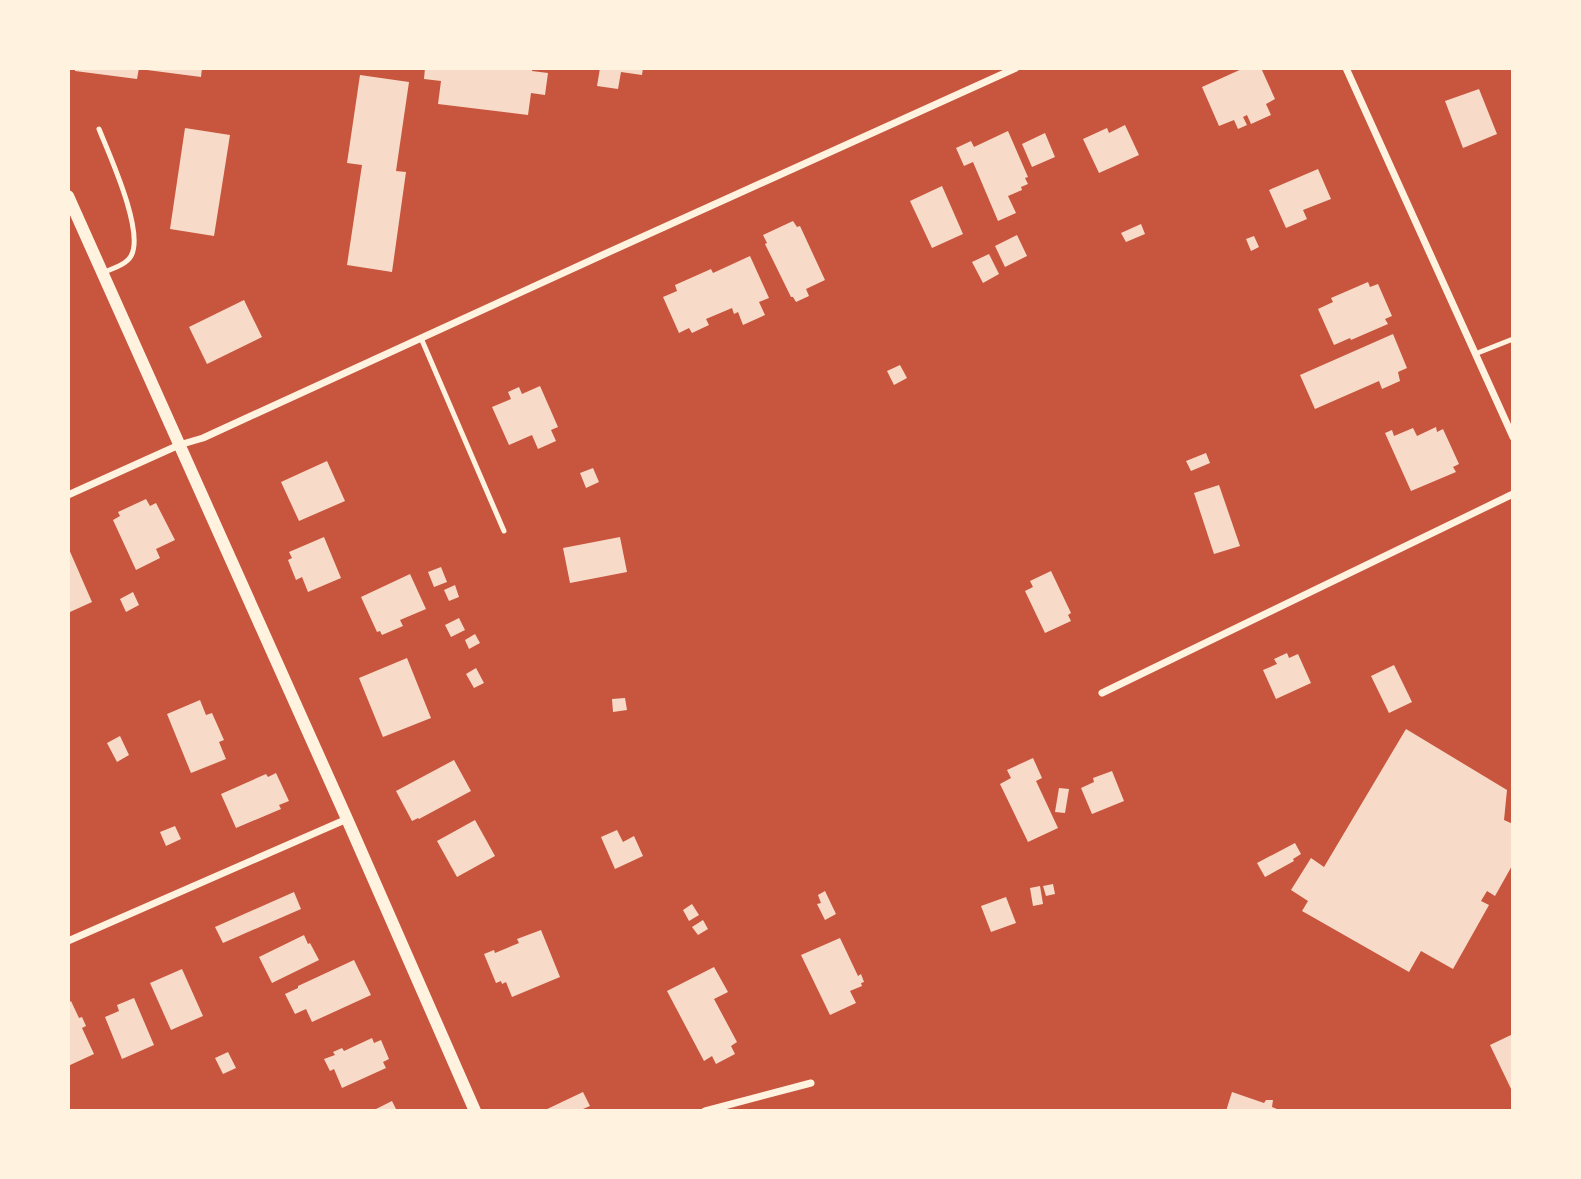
<svg xmlns="http://www.w3.org/2000/svg" width="1581" height="1179" font-family="'Alegreya Sans',sans-serif">
<rect width="100%" height="100%" fill="#c8553d"/>
<!-- building -->
<g fill="#f7dbc8">
<polygon points="75,68 139,68 137,79 75,71"/>
<polygon points="147,68 202,68 201,77 147,70"/>
<polygon points="425,68 532,68 532,71 548,73 545,95 531,93 528,115 438,104 441,81 424,79"/>
<polygon points="600,68 643,68 642,75 621,72 618,89 597,86"/>
<polygon points="1244,68 1261,68 1275,99 1266,104 1271,115 1251,124 1247,115 1243,117 1247,125 1238,129 1234,120 1219,126 1202,87"/>
<polygon points="360,75 409,82 396,171 406,172 392,272 347,265 362,165 347,163"/>
<polygon points="1479,89 1497,134 1463,148 1445,101"/>
<polygon points="1125,125 1139,155 1099,173 1083,139 1107,128 1109,133"/>
<polygon points="185,128 230,135 214,236 170,229"/>
<polygon points="1008,131 1028,177 1025,178 1028,184 1021,187 1022,190 1008,196 1016,213 998,221 973,162 964,166 956,148 971,141 974,147"/>
<polygon points="1045,133 1055,157 1032,167 1022,144"/>
<polygon points="1318,169 1331,199 1303,210 1307,219 1286,228 1269,190"/>
<polygon points="942,186 963,234 932,248 910,201"/>
<polygon points="793,221 797,227 800,226 825,280 806,289 809,296 796,302 793,297 791,297 765,244 767,243 763,235"/>
<polygon points="1141,224 1145,234 1126,242 1121,233"/>
<polygon points="1017,235 1027,256 1005,267 995,246"/>
<polygon points="1254,236 1259,247 1251,251 1246,239"/>
<polygon points="989,254 999,274 983,283 972,262"/>
<polygon points="750,256 769,298 759,302 765,315 743,325 738,312 734,314 732,308 706,319 709,325 692,333 689,328 679,333 663,297 677,291 675,285 711,269 713,273"/>
<polygon points="1368,282 1370,287 1378,284 1392,316 1385,319 1388,324 1351,340 1350,338 1334,345 1318,309 1333,302 1331,298"/>
<polygon points="244,300 262,337 207,364 189,327"/>
<polygon points="1393,334 1407,368 1398,372 1400,381 1382,389 1379,381 1315,409 1300,375"/>
<polygon points="900,365 907,378 894,385 887,371"/>
<polygon points="540,386 558,427 551,430 556,441 538,449 532,435 509,445 492,407 511,399 508,392 519,387 522,394"/>
<polygon points="1436,427 1437,432 1443,429 1459,464 1453,467 1456,472 1411,491 1385,433 1392,430 1394,436 1413,428 1417,436"/>
<polygon points="1206,453 1210,463 1191,471 1186,461"/>
<polygon points="327,461 345,501 299,521 281,482"/>
<polygon points="593,468 599,482 586,488 580,473"/>
<polygon points="1219,485 1240,546 1214,554 1194,493"/>
<polygon points="146,499 150,506 156,503 175,540 156,549 160,558 136,570 113,520 120,516 118,512"/>
<polygon points="324,537 341,578 308,592 302,577 296,580 288,560 292,558 289,552"/>
<polygon points="620,537 627,572 570,583 563,548"/>
<polygon points="68,547 92,602 70,612 68,607"/>
<polygon points="441,567 447,582 434,587 428,572"/>
<polygon points="1051,571 1071,613 1068,615 1071,621 1045,633 1025,591 1033,587 1030,581"/>
<polygon points="410,574 426,609 400,620 403,626 382,635 380,631 377,632 361,597"/>
<polygon points="455,585 459,597 449,601 444,590"/>
<polygon points="133,592 139,605 126,612 120,599"/>
<polygon points="459,618 465,630 451,637 445,625"/>
<polygon points="475,634 480,643 469,649 465,640"/>
<polygon points="1287,653 1289,658 1298,654 1311,683 1276,699 1263,670 1277,664 1274,659"/>
<polygon points="407,658 431,718 383,737 359,678"/>
<polygon points="1394,665 1412,702 1389,713 1371,676"/>
<polygon points="476,668 484,683 474,688 466,674"/>
<polygon points="625,698 627,710 613,712 612,699"/>
<polygon points="200,700 206,715 212,713 224,740 219,742 226,759 191,773 167,714"/>
<polygon points="1406,729 1507,790 1504,820 1513,824 1513,864 1495,896 1487,891 1481,901 1489,905 1453,969 1421,951 1409,972 1302,911 1308,901 1291,890 1311,858 1324,867"/>
<polygon points="120,736 129,755 117,762 107,743"/>
<polygon points="1033,758 1042,778 1036,781 1058,828 1028,842 1000,784 1011,778 1007,770"/>
<polygon points="454,760 471,791 419,819 418,818 412,821 396,791"/>
<polygon points="1112,771 1124,801 1092,814 1081,788 1094,782 1093,778"/>
<polygon points="276,773 289,801 279,805 281,809 236,828 221,794 266,774 268,777"/>
<polygon points="1059,788 1069,789 1065,813 1055,812"/>
<polygon points="475,820 495,856 457,877 437,841"/>
<polygon points="175,826 181,839 166,846 160,832"/>
<polygon points="617,830 623,842 634,836 643,856 615,869 601,837"/>
<polygon points="1295,843 1301,854 1293,859 1294,861 1265,877 1257,863"/>
<polygon points="1053,884 1055,894 1046,896 1043,886"/>
<polygon points="1040,886 1043,904 1033,906 1030,888"/>
<polygon points="825,891 836,914 825,920 817,904 821,903 818,895"/>
<polygon points="294,892 301,909 223,943 215,927"/>
<polygon points="1006,897 1016,923 991,932 981,906"/>
<polygon points="692,904 699,915 689,921 683,910"/>
<polygon points="703,920 708,929 698,935 692,927"/>
<polygon points="541,930 560,977 512,997 506,982 502,984 501,981 496,983 484,954 494,950 495,953 519,943 517,939"/>
<polygon points="304,935 308,944 310,943 319,960 272,983 259,957"/>
<polygon points="840,938 858,976 861,974 864,982 861,983 862,986 850,991 856,1003 830,1015 801,955"/>
<polygon points="354,960 371,995 312,1022 306,1009 295,1014 285,994 298,988 298,986"/>
<polygon points="714,967 728,992 714,999 737,1042 731,1046 735,1054 716,1064 712,1056 704,1061 667,991"/>
<polygon points="182,969 203,1016 171,1030 150,983"/>
<polygon points="134,998 154,1045 122,1059 105,1017 119,1011 117,1005"/>
<polygon points="71,1001 79,1018 82,1017 86,1026 82,1028 94,1054 68,1066 68,1003"/>
<polygon points="1513,1034 1513,1093 1490,1045"/>
<polygon points="372,1038 374,1043 381,1040 389,1059 383,1062 386,1068 342,1088 334,1069 330,1071 324,1059 335,1055 333,1052 342,1048 344,1051"/>
<polygon points="228,1052 236,1068 223,1074 215,1058"/>
<polygon points="583,1092 590,1106 583,1109 584,1111 543,1111"/>
<polygon points="1232,1092 1264,1103 1266,1100 1273,1100 1272,1107 1282,1111 1226,1111"/>
<polygon points="392,1101 397,1111 372,1111"/>
</g>
<g fill="none" stroke-linecap="round" stroke-linejoin="round">
<!-- service -->
<g stroke="#fff3e0" stroke-width="5">
<path d="M99 129C109 154 145 232 131 256 126 265 111 269 102 273"/>
<polyline points="421,338 504,531"/>
<polyline points="1475,354 1513,339"/>
</g>
<!-- minor -->
<g stroke="#fff3e0" stroke-width="7">
<polyline points="1346,68 1513,437"/>
<polyline points="68,495 179,445 203,438 598,257 1016,68"/>
<polyline points="1102,693 1513,494"/>
<polyline points="68,941 347,819"/>
<polyline points="705,1111 811,1083"/>
</g>
<!-- tertiary -->
<polyline stroke="#fff3e0" stroke-width="12" points="68,196 347,819 475,1111"/>
</g>
<!-- border -->
<rect width="1581" height="1179" fill="none" stroke="#fff3e0" stroke-width="140"/>
</svg>
